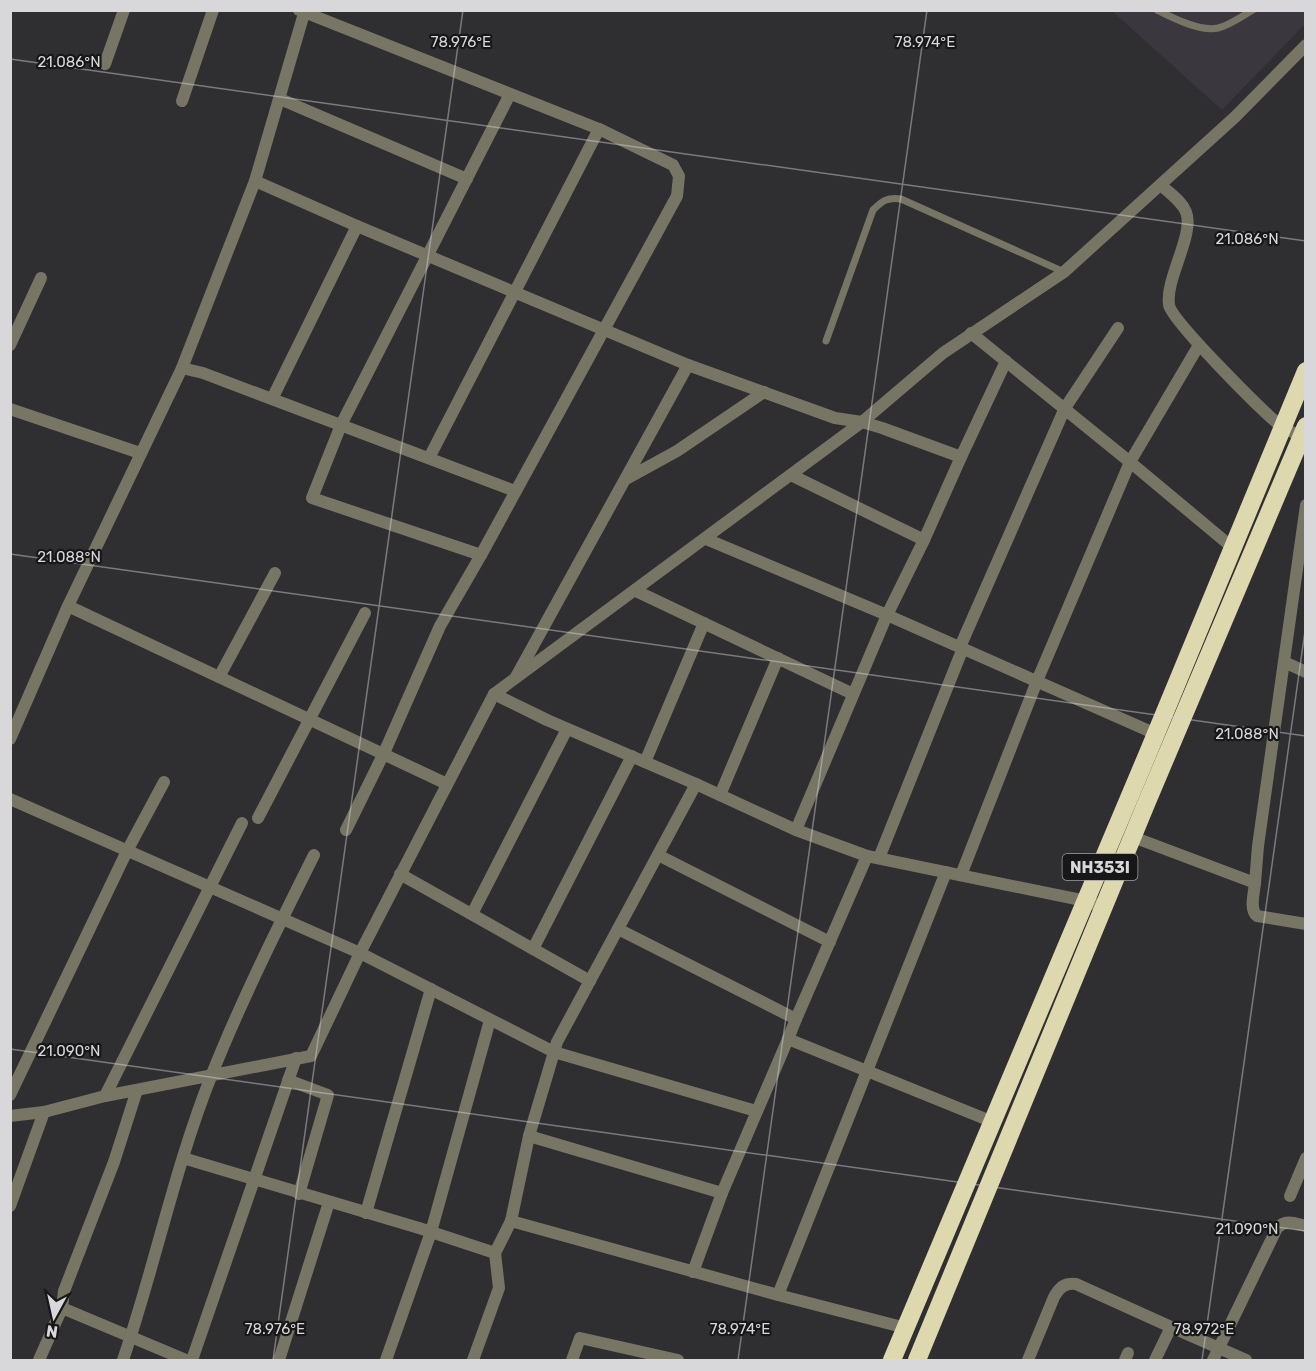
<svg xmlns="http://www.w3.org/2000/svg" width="1316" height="1371" font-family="Rubik,sans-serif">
<rect width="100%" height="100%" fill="#2f2e31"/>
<!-- built -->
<polygon fill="#3a373f" points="1112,11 1305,11 1305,24 1222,110"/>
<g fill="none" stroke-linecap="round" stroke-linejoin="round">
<!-- lane -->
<g stroke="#777665" stroke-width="7">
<path d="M1157 10C1173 18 1200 32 1218 28 1230 25 1242 16 1253 10"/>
<path d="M826 341 873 210C882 201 887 197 901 199L1064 272"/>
</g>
<!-- street -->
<g stroke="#777665" stroke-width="12">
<polyline points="299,10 599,129 673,165 679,176 677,196 481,555"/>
<polyline points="105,64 124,10"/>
<polyline points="280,99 467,179"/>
<polyline points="182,101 213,10"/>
<polyline points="255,181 357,226 688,365 835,418 862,422 882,428 961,457 924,540 887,615 796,830"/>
<path d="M1161 185C1169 193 1182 201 1186 212 1195 234 1165 279 1169 305 1172 321 1263 412 1281 426 1287 431 1298 434 1306 438"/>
<polyline points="971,333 1130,462 1199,345"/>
<polyline points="10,345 41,278"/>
<polyline points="182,368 203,373 515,491"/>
<polyline points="272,399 357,226"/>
<polyline points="10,409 140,453"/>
<polyline points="961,457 1006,361"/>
<polyline points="429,458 599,129"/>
<polyline points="791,475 924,540"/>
<polyline points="626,479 677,451 764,392"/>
<polyline points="706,539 887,615 1156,734"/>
<polyline points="636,591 853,694"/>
<polyline points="68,606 447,784"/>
<polyline points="960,647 1065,408 1118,328"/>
<polyline points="1284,662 1306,672"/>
<polyline points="219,677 275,573"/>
<polyline points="516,677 688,365"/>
<polyline points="494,694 547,720 696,784 796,830 867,856 1086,901 1103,907"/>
<polyline points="10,739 68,606 182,368 255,181 305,10"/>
<polyline points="645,762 704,623"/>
<polyline points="696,784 557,1042 529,1136 511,1221 778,1295 906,1328"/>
<polyline points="720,795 778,658"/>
<polyline points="10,799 360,953 554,1052 756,1111"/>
<polyline points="258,818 365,613"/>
<polyline points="346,830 384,753 440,626 481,555 312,498 341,425 510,94"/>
<path d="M1133 837 1255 883C1254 894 1249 909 1257 916L1306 924"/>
<polyline points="658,855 830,942"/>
<polyline points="879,858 963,648"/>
<polyline points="400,874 590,981"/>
<polyline points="961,875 1037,681 1130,462 1233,548"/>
<polyline points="1255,883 1258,846 1306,505"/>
<polyline points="472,914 567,729"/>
<polyline points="618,929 796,1019 788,1039 993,1122"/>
<polyline points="533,949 632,756"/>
<polyline points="796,1019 867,856"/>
<polyline points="288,1080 328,1095 299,1194"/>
<polyline points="10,1095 127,851 164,782"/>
<polyline points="105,1096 242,823"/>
<polyline points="10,1116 44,1112 105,1096 311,1056 360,953 494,694 862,422 943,353 1064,272 1235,117 1306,45"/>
<polyline points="529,1136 722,1193"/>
<polyline points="183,1158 419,1228 495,1253 499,1288 473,1360"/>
<polyline points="1290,1196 1306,1158"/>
<polyline points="10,1206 44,1112"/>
<polyline points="366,1213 431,989"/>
<polyline points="495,1253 511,1221"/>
<polyline points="693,1272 722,1193 788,1039"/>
<polyline points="778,1295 946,872"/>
<polyline points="62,1308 64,1291 114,1162 137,1090"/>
<polyline points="39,1360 62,1308 186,1360"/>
<path d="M123 1360C155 1266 175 1166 212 1074 242 999 278 927 314 855"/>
<polyline points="192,1360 296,1058"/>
<polyline points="279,1360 329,1202"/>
<polyline points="386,1360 431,1232 490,1020"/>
<polyline points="572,1360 580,1338 678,1360"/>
<path d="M1028 1360 1054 1297C1060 1287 1064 1283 1076 1284L1171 1327"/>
<polyline points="1125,1360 1128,1353"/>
<polyline points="1155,1360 1171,1327 1246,1360"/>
<path d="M1213 1360 1277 1228C1286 1219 1294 1223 1306 1226"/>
</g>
<!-- highway -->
<g stroke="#ddd8ae" stroke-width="18">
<polyline points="892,1360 1148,753 1306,371"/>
<polyline points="917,1360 1146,804 1306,426"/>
</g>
</g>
<!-- ticks -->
<path fill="none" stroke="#d8d8da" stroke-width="1.5" stroke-opacity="0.45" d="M10 59 1306 241M10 554 1306 736M10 1049 1306 1231M273 1360 463 10M738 1360 927 10M1202 1360 1306 624"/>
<g text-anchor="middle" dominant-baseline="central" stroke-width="4.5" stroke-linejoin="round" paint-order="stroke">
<!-- shield labels -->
<rect fill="#171718" stroke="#9e9ea0" stroke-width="1.5" x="1062.5" y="854" width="75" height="26" rx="4.5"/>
<g font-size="16" font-weight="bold" fill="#d8d8da">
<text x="1100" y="867">NH353I</text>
</g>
</g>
<g font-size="15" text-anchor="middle" fill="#d8d8da" stroke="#171718" stroke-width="4.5" stroke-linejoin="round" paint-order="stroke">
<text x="461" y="47">78.976°E</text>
<text x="925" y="47">78.974°E</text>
<text x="69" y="67">21.086°N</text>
<text x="1247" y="244">21.086°N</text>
<text x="69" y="562">21.088°N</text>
<text x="1247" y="739">21.088°N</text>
<text x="69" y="1056">21.090°N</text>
<text x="1247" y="1234">21.090°N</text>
<text x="275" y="1334">78.976°E</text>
<text x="740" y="1334">78.974°E</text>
<text x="1204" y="1334">78.972°E</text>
</g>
<!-- border -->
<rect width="1316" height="1371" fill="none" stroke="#d8d8da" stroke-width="24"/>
<!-- north arrow -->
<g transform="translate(54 1317) rotate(188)" stroke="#171718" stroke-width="4.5" paint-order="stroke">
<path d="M0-4.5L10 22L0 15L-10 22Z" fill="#d8d8da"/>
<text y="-9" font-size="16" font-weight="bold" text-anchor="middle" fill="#d8d8da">N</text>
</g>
</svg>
